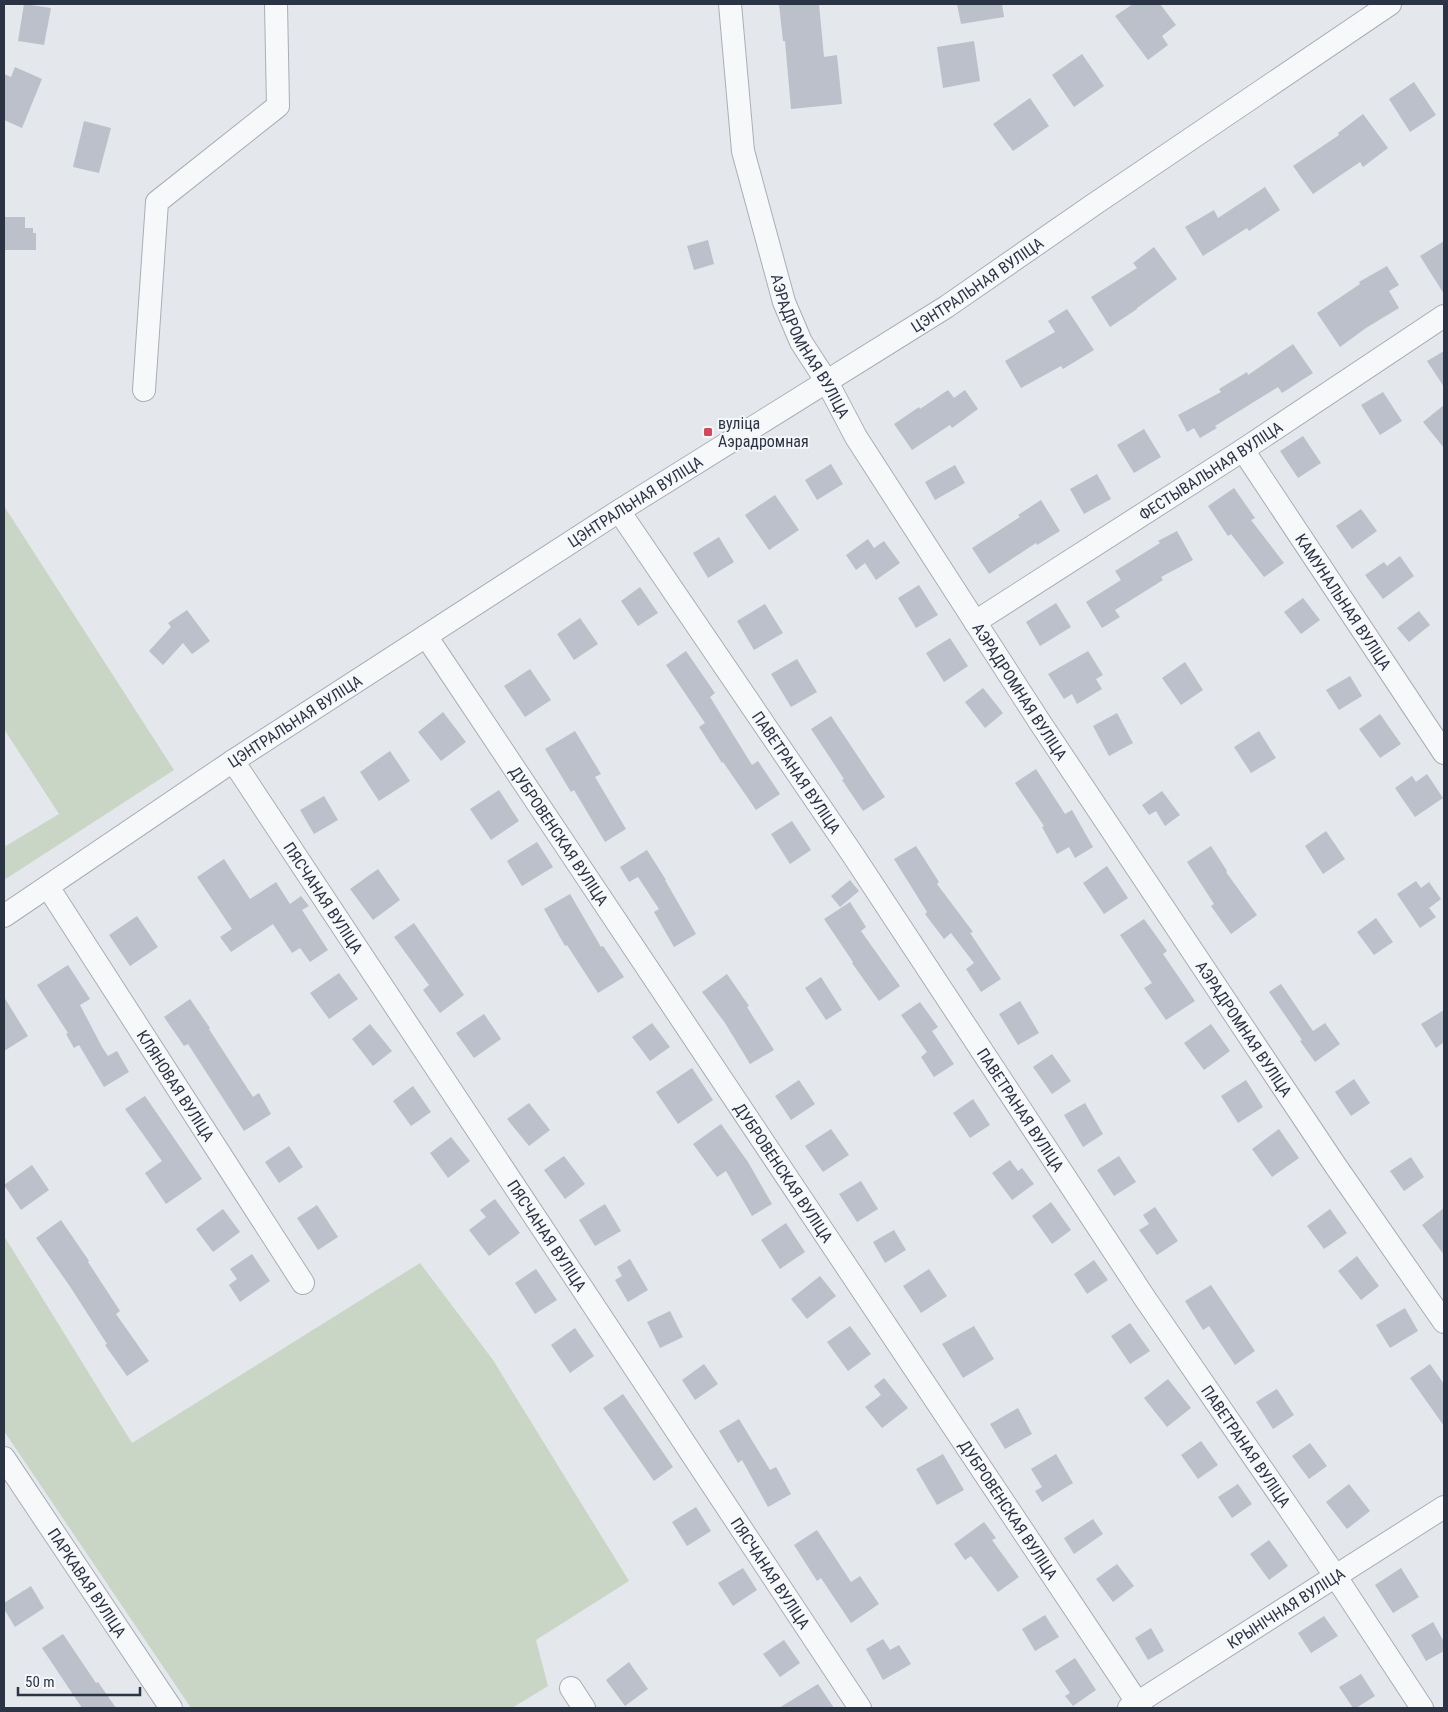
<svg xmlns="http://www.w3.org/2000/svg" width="1448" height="1712" font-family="'Roboto Condensed',sans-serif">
<rect width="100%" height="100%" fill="#e4e7ec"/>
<!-- green -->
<g fill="#c9d6c5">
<polygon points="4,506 174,770 4,880 4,847 59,814 4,729"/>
<polygon points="4,1236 132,1443 420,1263 493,1360 629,1581 536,1640 548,1686 512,1708 191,1708 4,1431"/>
</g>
<!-- building -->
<g fill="#bbc0ca">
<polygon points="24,4 51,8 44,45 18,41"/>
<polygon points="779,4 819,4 824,57 837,55 842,104 791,109 785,41 783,41"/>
<polygon points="957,4 1002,4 1004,17 961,24"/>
<polygon points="1133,4 1160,4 1176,25 1162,36 1168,45 1148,60 1115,16"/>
<polygon points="974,41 980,81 943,88 937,47"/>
<polygon points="1082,54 1104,86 1074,107 1052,75"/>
<polygon points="15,67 42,79 22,128 4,120 4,74 11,77"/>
<polygon points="1414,82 1436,115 1410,132 1389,99"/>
<polygon points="1030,98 1049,126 1013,151 993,124"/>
<polygon points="1363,114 1388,148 1363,167 1360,162 1313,194 1293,166 1339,135 1338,133"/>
<polygon points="84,121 111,128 99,173 73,167"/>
<polygon points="1265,187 1280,210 1249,231 1247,228 1203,256 1185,227 1214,210 1218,218"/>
<polygon points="4,217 25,217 25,228 33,228 33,233 36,233 36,250 4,250"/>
<polygon points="708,240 714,264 694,270 687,246"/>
<polygon points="1444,241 1444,294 1420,256"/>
<polygon points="1154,247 1177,279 1137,308 1137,309 1110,327 1091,297 1137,268 1133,263"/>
<polygon points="1387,266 1399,285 1389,291 1399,308 1366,328 1340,347 1317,313 1360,284 1359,282"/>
<polygon points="1067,309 1094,350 1063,369 1061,366 1021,388 1005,361 1055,332 1048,321"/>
<polygon points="1293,344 1313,373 1282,393 1278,387 1215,426 1217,428 1200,438 1194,428 1187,432 1178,415 1221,392 1219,389 1247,372 1248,375"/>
<polygon points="1444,351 1444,387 1427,361"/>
<polygon points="948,390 954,398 965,390 978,409 952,428 950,425 912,450 894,424 919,407 920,409"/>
<polygon points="1383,392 1402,421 1380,435 1361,405"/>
<polygon points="1444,405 1444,448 1423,422"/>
<polygon points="1144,429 1161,457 1134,473 1117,445"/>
<polygon points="1303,436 1321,463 1298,478 1280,451"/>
<polygon points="831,464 843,484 817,500 805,480"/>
<polygon points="955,465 965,483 935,500 925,482"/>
<polygon points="1097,474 1111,499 1084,514 1070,489"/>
<polygon points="1234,488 1255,518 1251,520 1284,563 1264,577 1231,534 1228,536 1208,506"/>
<polygon points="775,495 799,530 769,550 745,515"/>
<polygon points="1041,500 1060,531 1037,545 1036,543 989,574 972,548 1020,517 1018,515"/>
<polygon points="1361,509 1377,531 1352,549 1336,526"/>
<polygon points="1177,531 1193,560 1161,577 1163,580 1115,610 1120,617 1102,628 1086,602 1121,580 1115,571 1160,543 1158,541"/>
<polygon points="719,537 734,562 708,578 693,553"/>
<polygon points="868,539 874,548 884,541 900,563 876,580 865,563 856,570 846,555"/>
<polygon points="1400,556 1414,576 1383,599 1365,575 1384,562 1387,566"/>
<polygon points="919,585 938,615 916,628 898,598"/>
<polygon points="640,587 658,613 638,626 621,601"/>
<polygon points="1303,598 1320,620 1301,634 1284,612"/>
<polygon points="1056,603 1071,627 1040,646 1026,622"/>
<polygon points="765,604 783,633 754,650 737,621"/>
<polygon points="187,610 210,641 192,654 183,643 163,665 149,651 171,627 168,623"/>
<polygon points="1419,611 1430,625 1409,642 1397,628"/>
<polygon points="580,618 598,644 574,660 557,634"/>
<polygon points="950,638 968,666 944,682 926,653"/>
<polygon points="686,651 715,693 710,697 752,765 758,761 780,794 756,810 723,762 722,763 699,727 705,723 666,665"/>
<polygon points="1088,651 1103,675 1096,679 1102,689 1077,704 1072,694 1064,699 1048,674"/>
<polygon points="797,659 817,692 791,707 771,674"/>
<polygon points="1185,662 1203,690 1181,705 1162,678"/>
<polygon points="530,669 551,700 525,717 504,686"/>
<polygon points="1350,676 1362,696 1339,710 1326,690"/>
<polygon points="983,688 1003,713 985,728 965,702"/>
<polygon points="443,712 466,742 441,761 418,732"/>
<polygon points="1117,713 1133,743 1109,756 1093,726"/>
<polygon points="1380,714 1401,744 1380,758 1359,729"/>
<polygon points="831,716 885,797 863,811 842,780 844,779 811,729"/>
<polygon points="575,731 601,774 595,777 626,829 605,842 574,790 571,792 545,749"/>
<polygon points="1259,731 1276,758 1251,773 1234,747"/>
<polygon points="390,751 410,781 379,801 360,772"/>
<polygon points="1036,769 1065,814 1072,810 1093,847 1075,858 1069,847 1057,854 1042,827 1044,826 1015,783"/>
<polygon points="1427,774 1443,798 1415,817 1395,788 1412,776 1416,782"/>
<polygon points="499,790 519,821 491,840 470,809"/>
<polygon points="1162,791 1180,815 1165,826 1156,811 1149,815 1142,805"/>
<polygon points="324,796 338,820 314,834 300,810"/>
<polygon points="792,821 811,850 790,864 771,834"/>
<polygon points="1326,831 1345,859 1323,874 1305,846"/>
<polygon points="537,842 553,867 522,886 507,861"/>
<polygon points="916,846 939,882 937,884 973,932 970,933 1001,979 981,992 966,969 974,963 951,933 944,939 925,914 927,912 894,859"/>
<polygon points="1211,846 1227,871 1226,872 1257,915 1231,934 1211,906 1214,904 1187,862"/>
<polygon points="647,850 666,880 665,880 696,934 674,947 654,912 659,909 638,877 629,882 620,867"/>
<polygon points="224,859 250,899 276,882 290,904 301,896 309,906 302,910 328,950 310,962 300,948 292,953 273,924 231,952 220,937 232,929 197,877"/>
<polygon points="1107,866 1128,898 1104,914 1083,883"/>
<polygon points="378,869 400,900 373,920 350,889"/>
<polygon points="850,880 859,891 840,907 831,896"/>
<polygon points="1416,881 1421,888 1429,882 1441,899 1429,908 1436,917 1420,928 1397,894"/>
<polygon points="570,894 601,947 603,946 624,977 598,993 567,945 565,946 544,909"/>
<polygon points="850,902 866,927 861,931 900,986 879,1001 852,963 853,962 824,919"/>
<polygon points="137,916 158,947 130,966 109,935"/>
<polygon points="1376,918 1393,942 1374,955 1357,932"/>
<polygon points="1144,919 1167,951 1163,954 1195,1001 1166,1020 1144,988 1152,983 1120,935"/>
<polygon points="414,923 464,995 440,1013 423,990 429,985 394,937"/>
<polygon points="68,965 90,999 80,1005 102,1047 108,1056 117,1051 129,1072 104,1087 79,1045 74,1048 66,1034 68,1033 37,985"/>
<polygon points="339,973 358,999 329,1019 310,993"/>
<polygon points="727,974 749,1006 747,1007 774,1050 750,1064 725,1023 702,992"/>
<polygon points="821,977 842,1010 826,1020 805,988"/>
<polygon points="1281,984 1313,1031 1325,1023 1340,1044 1315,1062 1300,1041 1302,1040 1269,992"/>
<polygon points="4,997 28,1036 4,1051"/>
<polygon points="190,999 210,1028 209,1029 253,1097 259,1093 271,1114 244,1131 188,1044 184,1046 164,1017"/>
<polygon points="1020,1001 1039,1033 1018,1045 999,1014"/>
<polygon points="920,1002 938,1027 932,1031 954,1064 934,1077 921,1057 927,1052 901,1015"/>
<polygon points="1444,1010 1444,1042 1436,1048 1421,1024"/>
<polygon points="484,1014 501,1039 474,1058 456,1033"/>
<polygon points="652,1023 670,1047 650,1061 632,1037"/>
<polygon points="370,1024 392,1051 373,1066 352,1039"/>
<polygon points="1211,1024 1230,1051 1204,1070 1184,1043"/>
<polygon points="1052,1054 1071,1081 1052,1094 1033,1067"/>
<polygon points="692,1068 713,1100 678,1124 656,1092"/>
<polygon points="1354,1079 1370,1103 1351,1116 1335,1092"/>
<polygon points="799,1080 815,1104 791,1120 775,1096"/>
<polygon points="1246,1080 1263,1107 1238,1123 1221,1096"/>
<polygon points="413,1086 431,1112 411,1126 393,1101"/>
<polygon points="145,1096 202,1179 166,1204 145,1173 162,1161 125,1109"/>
<polygon points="973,1099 990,1125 970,1138 953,1113"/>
<polygon points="529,1103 550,1130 529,1146 507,1119"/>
<polygon points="1085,1103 1103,1134 1083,1147 1064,1115"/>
<polygon points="721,1124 748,1162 772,1204 752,1216 726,1171 717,1177 693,1144"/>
<polygon points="831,1129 849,1155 823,1172 805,1146"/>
<polygon points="1279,1129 1299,1158 1272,1177 1252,1149"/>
<polygon points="451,1137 470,1161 448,1178 430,1153"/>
<polygon points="289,1146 303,1167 279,1183 265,1162"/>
<polygon points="564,1156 585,1184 565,1199 544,1170"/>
<polygon points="1119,1156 1136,1182 1114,1196 1097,1170"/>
<polygon points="1411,1157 1424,1177 1404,1191 1390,1171"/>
<polygon points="1010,1160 1018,1171 1022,1168 1034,1184 1012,1200 992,1173"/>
<polygon points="32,1165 49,1190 21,1210 4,1185"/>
<polygon points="861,1181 878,1209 857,1222 839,1194"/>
<polygon points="495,1199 520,1233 489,1256 469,1230 486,1217 480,1210"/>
<polygon points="1051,1202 1071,1230 1052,1244 1032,1216"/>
<polygon points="605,1204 621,1231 595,1246 579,1220"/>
<polygon points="317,1205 338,1237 318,1250 297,1218"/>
<polygon points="1155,1207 1178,1241 1157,1255 1139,1230 1149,1224 1143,1215"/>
<polygon points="1444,1208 1444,1255 1422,1225"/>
<polygon points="223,1209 240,1232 213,1252 196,1229"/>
<polygon points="1330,1209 1347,1233 1324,1249 1307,1226"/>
<polygon points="61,1220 89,1261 88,1262 120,1311 116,1314 149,1361 127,1376 105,1345 107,1344 69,1285 36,1238"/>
<polygon points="786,1223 805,1252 780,1269 761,1240"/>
<polygon points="894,1230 906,1250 885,1263 873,1242"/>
<polygon points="252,1254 270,1281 240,1302 229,1285 237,1279 230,1269"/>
<polygon points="1357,1256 1379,1286 1361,1300 1338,1271"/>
<polygon points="630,1259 648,1290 628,1302 615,1280 622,1276 617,1267"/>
<polygon points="1094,1260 1108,1280 1087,1294 1074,1274"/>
<polygon points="536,1269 557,1300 535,1314 515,1283"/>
<polygon points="929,1269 947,1296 921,1313 903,1286"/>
<polygon points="820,1276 836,1296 807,1319 791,1299"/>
<polygon points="1211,1285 1255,1351 1235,1365 1209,1326 1203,1330 1185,1301"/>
<polygon points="1405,1308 1418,1331 1390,1348 1376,1325"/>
<polygon points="670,1311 683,1337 660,1348 647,1322"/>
<polygon points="1130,1323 1150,1351 1130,1364 1111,1336"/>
<polygon points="850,1326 871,1354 848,1371 827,1342"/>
<polygon points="974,1326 994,1359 963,1378 942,1344"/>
<polygon points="575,1328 594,1356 570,1373 551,1345"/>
<polygon points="704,1364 718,1384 695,1400 682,1380"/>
<polygon points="1430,1364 1444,1384 1444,1426 1410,1378"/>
<polygon points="884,1378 908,1408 882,1428 865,1407 881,1395 874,1386"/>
<polygon points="1168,1379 1191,1408 1167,1427 1144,1398"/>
<polygon points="1277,1389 1294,1415 1273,1429 1256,1402"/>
<polygon points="623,1394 673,1467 654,1481 603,1408"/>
<polygon points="1018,1408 1032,1434 1005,1449 990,1424"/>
<polygon points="739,1419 770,1470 776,1467 791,1494 768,1507 742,1460 738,1463 719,1431"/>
<polygon points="1201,1441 1218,1465 1198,1479 1181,1455"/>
<polygon points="1310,1443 1327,1466 1309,1479 1292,1456"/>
<polygon points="943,1454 964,1490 937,1505 916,1469"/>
<polygon points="1056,1454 1073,1483 1042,1502 1035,1491 1042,1487 1031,1469"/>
<polygon points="1238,1484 1252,1504 1232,1518 1218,1497"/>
<polygon points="1349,1484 1370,1511 1347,1529 1326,1502"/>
<polygon points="696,1507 711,1531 687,1546 672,1522"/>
<polygon points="1093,1519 1103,1534 1074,1554 1064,1538"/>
<polygon points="984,1522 996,1538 992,1540 1019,1577 998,1592 971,1556 965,1560 954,1544"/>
<polygon points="817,1530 851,1582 860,1576 879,1604 851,1623 821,1578 817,1581 794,1545"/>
<polygon points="1269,1540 1288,1566 1269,1580 1250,1554"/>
<polygon points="1117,1564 1134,1586 1113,1602 1096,1579"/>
<polygon points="743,1568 757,1590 733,1606 718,1583"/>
<polygon points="1401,1568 1419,1597 1393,1613 1375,1585"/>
<polygon points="31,1586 44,1608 15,1627 4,1609 4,1603"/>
<polygon points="1045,1615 1059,1637 1035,1651 1022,1629"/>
<polygon points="1324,1616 1338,1636 1311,1653 1298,1633"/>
<polygon points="1433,1622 1444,1642 1444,1651 1426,1661 1411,1635"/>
<polygon points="1151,1628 1164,1651 1148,1660 1135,1638"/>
<polygon points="63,1634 96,1683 98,1682 116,1708 82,1708 42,1648"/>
<polygon points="883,1639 890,1650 899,1645 911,1664 883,1680 866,1649"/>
<polygon points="784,1640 800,1663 780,1677 763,1654"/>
<polygon points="1075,1658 1096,1690 1073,1706 1065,1696 1070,1693 1055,1671"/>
<polygon points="629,1662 648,1689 625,1706 606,1680"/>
<polygon points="1361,1674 1375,1696 1356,1708 1353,1708 1339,1687"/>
<polygon points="818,1684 834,1708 779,1708"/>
</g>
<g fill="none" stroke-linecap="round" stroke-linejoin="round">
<!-- minor casing -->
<g stroke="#a9aeb7" stroke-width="24">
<g id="minor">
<path id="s1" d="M730 4 743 151 784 302 801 342 827 382 856 437 1039 721 1335 1165 1444 1322"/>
<polyline points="144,390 157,202 278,106 276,4"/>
<path id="s2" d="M1243 450 1444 753"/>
<path id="s3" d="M619 511 853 855 1144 1297 1336 1577 1422 1708"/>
<path id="s4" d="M975 622 1243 450 1444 316"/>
<path id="s5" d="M426 636 1141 1708"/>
<path id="s6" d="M233 761 860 1708"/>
<path id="s7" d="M48 887 303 1283"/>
<path id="s8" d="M4 916 233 761 619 511 946 307 1096 203 1390 4"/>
<path id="s9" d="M4 1458 171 1708"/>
<polyline points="571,1688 584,1708"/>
<path id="s10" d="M1129 1708 1444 1507"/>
</g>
</g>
<!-- minor -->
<use href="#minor" stroke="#f7f8fa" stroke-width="22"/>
</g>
<!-- markers -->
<rect fill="#d1495b" stroke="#f4f6f9" stroke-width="2" x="703" y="427" width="10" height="10" rx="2.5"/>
<g text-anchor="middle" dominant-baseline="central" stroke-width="4" stroke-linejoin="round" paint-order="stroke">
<!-- street labels -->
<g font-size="16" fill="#2b3445" stroke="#f4f6f9">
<text stroke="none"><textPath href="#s8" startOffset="1160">ЦЭНТРАЛЬНАЯ ВУЛІЦА</textPath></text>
<text stroke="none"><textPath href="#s1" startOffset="355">АЭРАДРОМНАЯ ВУЛІЦА</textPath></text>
<text stroke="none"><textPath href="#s4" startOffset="280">ФЕСТЫВАЛЬНАЯ ВУЛІЦА</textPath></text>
<text stroke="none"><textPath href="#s8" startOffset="755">ЦЭНТРАЛЬНАЯ ВУЛІЦА</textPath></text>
<text stroke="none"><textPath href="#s2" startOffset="182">КАМУНАЛЬНАЯ ВУЛІЦА</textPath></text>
<text stroke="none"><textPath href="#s1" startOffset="760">АЭРАДРОМНАЯ ВУЛІЦА</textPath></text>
<text stroke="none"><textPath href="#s8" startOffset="350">ЦЭНТРАЛЬНАЯ ВУЛІЦА</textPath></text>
<text stroke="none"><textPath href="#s3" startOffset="316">ПАВЕТРАНАЯ ВУЛІЦА</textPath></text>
<text stroke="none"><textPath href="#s5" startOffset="240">ДУБРОВЕНСКАЯ ВУЛІЦА</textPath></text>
<text stroke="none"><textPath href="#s6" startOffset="164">ПЯСЧАНАЯ ВУЛІЦА</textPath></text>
<text stroke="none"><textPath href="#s1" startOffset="1165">АЭРАДРОМНАЯ ВУЛІЦА</textPath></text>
<text stroke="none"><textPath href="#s7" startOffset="236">КЛЯНОВАЯ ВУЛІЦА</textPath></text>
<text stroke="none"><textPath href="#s3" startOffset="721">ПАВЕТРАНАЯ ВУЛІЦА</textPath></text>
<text stroke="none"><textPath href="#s5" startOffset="645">ДУБРОВЕНСКАЯ ВУЛІЦА</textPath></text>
<text stroke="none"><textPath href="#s6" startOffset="569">ПЯСЧАНАЯ ВУЛІЦА</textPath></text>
<text stroke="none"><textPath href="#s3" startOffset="1126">ПАВЕТРАНАЯ ВУЛІЦА</textPath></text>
<text stroke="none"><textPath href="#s5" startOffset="1050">ДУБРОВЕНСКАЯ ВУЛІЦА</textPath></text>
<text stroke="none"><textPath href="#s6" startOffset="974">ПЯСЧАНАЯ ВУЛІЦА</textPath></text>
<text stroke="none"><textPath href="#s9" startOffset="150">ПАРКАВАЯ ВУЛІЦА</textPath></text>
<text stroke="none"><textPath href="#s10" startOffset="186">КРЫНІЧНАЯ ВУЛІЦА</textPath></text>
</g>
<!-- poi labels -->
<g font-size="16" fill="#2b3445" stroke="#f4f6f9" text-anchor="start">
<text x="718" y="423">вуліца<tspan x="718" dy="18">Аэрадромная</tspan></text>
</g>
</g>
<!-- border -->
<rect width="1448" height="1712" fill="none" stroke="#2b3445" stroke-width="10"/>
<!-- scale -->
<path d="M18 1687v8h122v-8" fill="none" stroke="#2b3445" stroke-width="2.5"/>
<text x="25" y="1687" font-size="15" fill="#2b3445" stroke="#f4f6f9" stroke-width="4" paint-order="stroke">50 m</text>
</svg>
